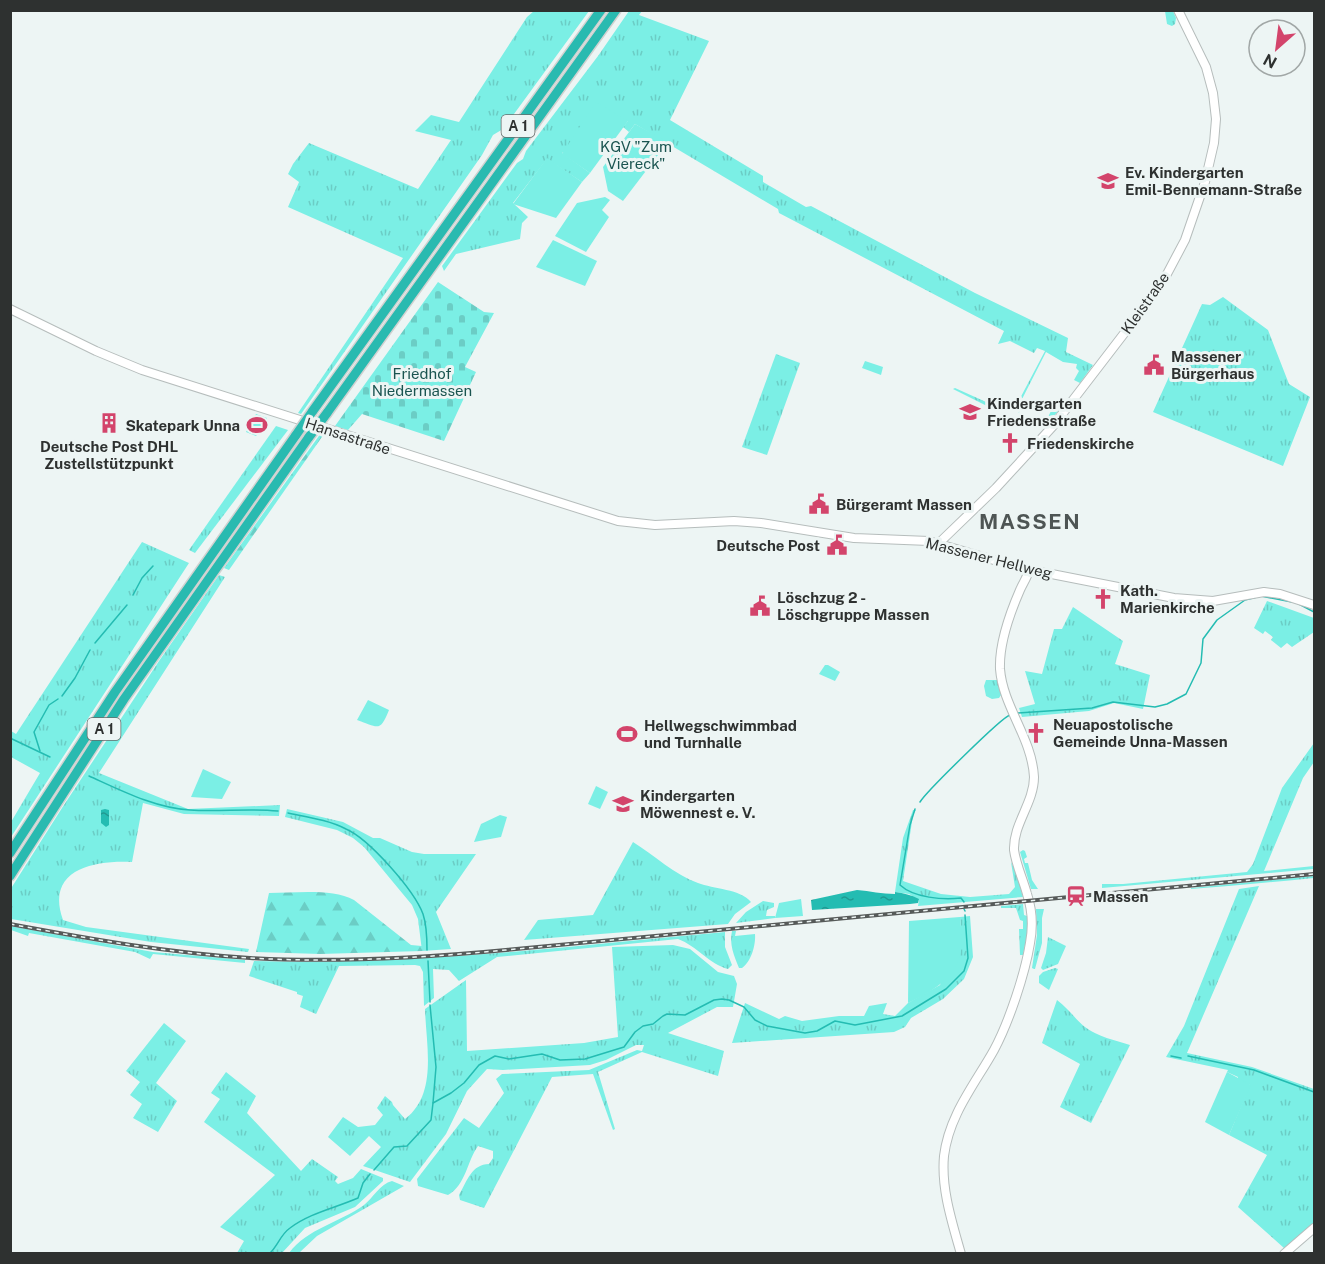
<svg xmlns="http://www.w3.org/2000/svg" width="1325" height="1264" font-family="'Public Sans',sans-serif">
<defs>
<pattern id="grass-tufts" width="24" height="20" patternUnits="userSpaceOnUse" patternTransform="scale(1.5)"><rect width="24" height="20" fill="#7befe5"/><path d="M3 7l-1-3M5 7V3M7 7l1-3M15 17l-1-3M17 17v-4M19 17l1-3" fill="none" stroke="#6bcdc5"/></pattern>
<pattern id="forest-firs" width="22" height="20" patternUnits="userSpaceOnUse" patternTransform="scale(1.5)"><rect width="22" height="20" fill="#7befe5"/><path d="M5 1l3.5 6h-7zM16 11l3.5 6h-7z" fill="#6bcdc5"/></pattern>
<pattern id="cemetery-stones" width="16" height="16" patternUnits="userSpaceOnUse" patternTransform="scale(1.5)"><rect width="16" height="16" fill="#7befe5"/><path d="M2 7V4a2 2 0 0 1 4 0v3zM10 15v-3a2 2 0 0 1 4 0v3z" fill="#6bcdc5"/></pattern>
<pattern id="water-ripples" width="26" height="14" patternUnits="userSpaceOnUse" patternTransform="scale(1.5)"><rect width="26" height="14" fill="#24bcb2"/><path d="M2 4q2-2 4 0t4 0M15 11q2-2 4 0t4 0" fill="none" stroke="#209991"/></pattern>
</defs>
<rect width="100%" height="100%" fill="#edf5f4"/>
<!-- grass -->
<g fill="url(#grass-tufts)">
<polygon points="534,11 589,11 503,129 493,135 482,155 301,414 298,413 403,258 288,207 299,182 288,174 293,164 309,143 418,189 451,140 415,131 431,115 459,122 527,17"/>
<polygon points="629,11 642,11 639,15 709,41 670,120 763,176 763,182 806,207 811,206 975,293 1068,338 1066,352 1093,365 1080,383 1074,380 1079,371 1076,368 1077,364 1063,362 1046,352 1019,405 1022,407 1019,413 1016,406 1045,351 1037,348 1034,353 1010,341 998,344 1004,331 779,213 778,209 635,124 629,132 623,127 628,121 562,153 590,173 582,182 547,159 513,203 528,217 522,223 520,239 456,254 444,271 442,266 517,163 523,159 526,151 598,56"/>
<polygon points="1165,11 1173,11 1176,18 1175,24 1172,26 1167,24"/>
<polygon points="1223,297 1268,330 1289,384 1310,397 1283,466 1153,412 1202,304 1210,305"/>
<polygon points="776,354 800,363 767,455 742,447"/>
<polygon points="955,388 995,406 993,409 953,389"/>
<polygon points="1061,400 1066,402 1047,424 1039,423 1024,415 1042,423 1047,419 1053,407"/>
<polygon points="276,426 288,430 195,553 189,550"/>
<polygon points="142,542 189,563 11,837 11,822 40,773 11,757 11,731 16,734"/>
<path d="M219 575 225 577 99 773 188 809 280 805 279 816 184 814 143 803 132 862C93 860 45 870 63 920L86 927 249 949 248 952 151 942 11 919 10 890 62 808 159 661Z"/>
<polygon points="1267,601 1314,618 1314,632 1292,647 1287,643 1281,648 1271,640 1273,637 1265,631 1263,634 1254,628"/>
<polygon points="1073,607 1123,641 1115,664 1150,675 1143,709 1114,703 1089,711 1022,717 1019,708 1035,704 1025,671 1042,674 1054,629 1062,629"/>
<polygon points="986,680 997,680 1001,695 999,698 992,699 986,696 984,686"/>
<polygon points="1314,743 1314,762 1303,778 1264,871 1314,866 1314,869 1102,888 1102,884 1123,884 1247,872 1253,864 1282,788"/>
<polygon points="287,809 343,822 373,838 380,838 412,852 424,854 476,854 436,912 451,949 422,951 418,919 412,905 364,847 353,838 337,830 285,817"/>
<polygon points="913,810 916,810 913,815 903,881 941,894 970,897 1009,894 1015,887 1011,862 1016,872 1023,897 918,906 919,900 909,894 895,892 903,838"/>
<path d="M633 842C654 855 675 875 698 883 713 889 741 889 751 902L735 914 728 924 524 940 538 920 593 915Z"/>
<polygon points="1023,850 1025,851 1027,857 1024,859 1025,863 1028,863 1032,880 1038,889 1031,889 1020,852"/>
<path d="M1314 876V878C1273 882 1232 886 1191 889V888Z"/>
<polygon points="1259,886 1187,1053 1252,1067 1314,1089 1314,1223 1284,1248 1238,1207 1267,1155 1229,1135 1250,1085 1238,1080 1238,1077 1227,1072 1228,1070 1166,1057 1184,1026 1239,889"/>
<polygon points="763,901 774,903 774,907 767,910 766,916 775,916 775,918 736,923 746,912"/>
<polygon points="1023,904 1024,915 1027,916 1027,935 1023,955 1020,955 1019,929 1023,929 1023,921 1020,920 1016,908 1001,908 1001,906"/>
<polygon points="1036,909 1044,909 1042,918 1042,943 1035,969 1034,969 1032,968 1037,935"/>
<polygon points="970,916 973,957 964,979 943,999 911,1018 905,1027 894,1032 732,1043 745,1003 779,1019 785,1016 802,1021 839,1016 864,1016 869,1006 887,1003 883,1014 895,1016 908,1003 940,985 961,932 960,917"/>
<polygon points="10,926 153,952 245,960 245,963 153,954 150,959 135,952 29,933 28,936 11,930"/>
<path d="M732 931H736L735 936 755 934C756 945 751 962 742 968H739C734 956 729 944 732 931Z"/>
<path d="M725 932V947L732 965 728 969C709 964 697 946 678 939L497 957 459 981 449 970 433 969 434 998 424 1006 423 972 420 966 415 965 339 966 316 1014 300 1007 303 996 297 994V992L249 976 254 961C412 966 568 946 725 932Z"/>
<polygon points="1048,937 1066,946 1058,964 1043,970 1041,968 1046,953"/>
<path d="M673 945 690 949 718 972 734 976 737 984 733 1007H717L668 1033 724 1051 718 1076 642 1052 598 1072 615 1129 613 1130 593 1074 552 1077 484 1208 460 1200 459 1195C467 1181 472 1164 489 1164L493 1158V1151L478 1146C467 1161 466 1185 448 1195L418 1186 417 1179 464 1118 479 1128 504 1093 496 1079 502 1074 589 1070 637 1050 642 1051 644 1045H636L606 1060 590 1065 503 1070 487 1069 467 1091 446 1134 410 1182 363 1166 381 1147 369 1136 350 1156 328 1137 343 1117 358 1127 375 1125 383 1115 377 1108 385 1096 392 1102 393 1105 405 1119C438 1094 426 1045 425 1009L466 980 467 1051 584 1043 618 1037 612 947Z"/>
<polygon points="1055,968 1058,969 1049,990 1039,983 1039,976 1043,972"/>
<path d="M1057 1000C1068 1008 1075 1019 1085 1027 1098 1037 1115 1040 1130 1045L1091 1123 1060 1107 1080 1064 1042 1043Z"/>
<polygon points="164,1023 186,1041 156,1083 177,1101 158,1132 133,1118 142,1104 130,1095 140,1082 126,1071"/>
<polygon points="226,1072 256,1096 247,1113 301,1171 312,1159 338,1177 335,1181 338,1184 353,1178 361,1169 383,1178 383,1181 355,1207 305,1228 282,1253 237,1253 244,1241 220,1227 275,1175 204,1122 220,1099 211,1093"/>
<path d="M392 1181 404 1186 317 1236 299 1253H289C308 1228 339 1223 364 1205 373 1198 380 1184 392 1181Z"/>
</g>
<!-- forest -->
<g fill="url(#forest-firs)">
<polygon points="321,433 324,434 229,570 224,568"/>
<path d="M269 893C294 893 332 888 354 900L411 945 422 946V951L320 954 256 952Z"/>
</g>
<!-- cemetery -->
<polygon fill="url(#cemetery-stones)" points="438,282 484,312 494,313 465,367 476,372 444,441 362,414 348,430 335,426"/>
<!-- green -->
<g fill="#7befe5">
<polygon points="596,102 628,121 590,173 562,154"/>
<polygon points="635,124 668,142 623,201 608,191 603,167"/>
<polygon points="547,158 582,182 556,218 513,204"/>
<polygon points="605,197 610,200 602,210 609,217 586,252 555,236 577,203"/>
<polygon points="846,233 856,242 851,246 835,238"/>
<polygon points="553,240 597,261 585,286 536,267"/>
<path d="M1011 316 1024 321 1023 327 1026 334 1022 336C1011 332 1006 327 1011 316Z"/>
<polygon points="865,361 883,367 881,375 862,368"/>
<polygon points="256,414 267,418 264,427 256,436 246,432"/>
<polygon points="825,665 828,665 840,672 835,681 819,674"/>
<path d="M368 700 389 710C380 732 379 728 357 720Z"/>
<polygon points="203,769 231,782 222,799 191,797"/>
<polygon points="596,786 608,792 600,809 588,804"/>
<polygon points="500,815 507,817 501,837 474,842 481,824"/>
<polygon points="801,899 803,916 775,918 779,903"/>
<path d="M960 917C961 928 963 941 961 951 957 978 931 992 908 1003L909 921Z"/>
<polygon points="1227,1072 1251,1085 1229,1135 1205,1122"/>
</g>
<!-- water -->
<g fill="url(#water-ripples)">
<polygon points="105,809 109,810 109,825 106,827 101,823 101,810"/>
<path d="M857 890C870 891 882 894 895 894V892C904 893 911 895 919 899L918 903 910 904 812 910 811 900Z"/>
</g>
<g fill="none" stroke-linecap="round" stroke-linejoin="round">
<!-- stream -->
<g stroke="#24bcb2" stroke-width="1.5">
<polyline points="133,595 142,578 153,566"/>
<polyline points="1297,603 1314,612"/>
<polyline points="95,643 127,605"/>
<polyline points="62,696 75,678 90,650"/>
<polyline points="1018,713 1092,708 1113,702 1155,707 1167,704 1186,694 1201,663 1203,639 1217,620 1245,600 1261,596 1292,602"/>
<polyline points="10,738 50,757"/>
<polyline points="40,751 34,732 49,705 58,699"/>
<path d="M89 776C120 790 155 808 190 810 219 812 248 808 278 811"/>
<path d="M920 802C926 792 1002 717 1010 715"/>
<path d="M915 809 910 825 900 885C914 898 943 900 961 898L964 902"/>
<path d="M288 813C307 817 329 820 346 829 369 839 414 890 423 914 427 926 427 938 427 950"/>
<polyline points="964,909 965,911"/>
<polyline points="428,961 430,1002"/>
<polyline points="430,1005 436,1067 433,1103"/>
<polyline points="1171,1056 1181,1058"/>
<polyline points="1188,1056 1254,1070 1314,1092"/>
<polyline points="374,1170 394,1147 407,1146 431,1120 433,1103 451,1093 464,1083 479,1065 495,1056 509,1059 542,1054 560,1060 585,1059 624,1047 635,1032 643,1026 653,1024 663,1016 667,1014 685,1015 714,1000 722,999 729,1000 744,1007 755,1020 767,1026 805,1033 817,1031 835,1021 855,1025 902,1016 946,989 964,971 968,958 965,915"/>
<path d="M269 1254C278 1246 280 1235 290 1228 310 1213 335 1208 358 1198L363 1183 370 1174"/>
</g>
<!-- secondary casing -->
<g stroke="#b6bdbc" stroke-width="10">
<g id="secondary">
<polyline points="10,309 96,351 142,370 618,521 655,525 734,521 761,523 854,538 929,541 1021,568 1174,598 1213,601 1264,592 1280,594 1314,605"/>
<polyline points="939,543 996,488 1053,426 1149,301 1167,274 1185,240 1205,182 1214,143 1216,119 1213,93 1206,67 1178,10"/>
<path d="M961 1254C952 1222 941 1189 944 1156 949 1115 975 1084 994 1050 1009 1022 1025 974 1030 943 1033 927 1032 909 1027 894 1023 879 1016 865 1014 850 1013 824 1034 803 1034 777 1032 738 1003 707 1000 669 999 644 1010 613 1020 590 1023 583 1027 578 1029 570"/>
<polyline points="1284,1254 1314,1228"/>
</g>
</g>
<!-- motorway casing -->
<g stroke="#d1d2d1" stroke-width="12">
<g id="motorway">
<polyline points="312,412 601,10"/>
<polyline points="327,413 616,10"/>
<polyline points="10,853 115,692 296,435"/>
<polyline points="10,876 124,699 309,437"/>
</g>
</g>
<!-- secondary -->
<use href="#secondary" stroke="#fff" stroke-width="8"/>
<!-- motorway -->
<use href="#motorway" stroke="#29bab0" stroke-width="9"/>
<!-- rail casing -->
<g stroke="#565a59" stroke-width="4">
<path id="rail" d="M10 924C90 939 169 953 250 958 336 963 421 958 506 950L1314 874"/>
</g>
<!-- rail -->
<use href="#rail" stroke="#edf5f4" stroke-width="1.5" stroke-dasharray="4.5" stroke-linecap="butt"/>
<!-- motorway-bridge casing -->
<g stroke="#d1d2d1" stroke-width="12" stroke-linecap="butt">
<g id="motorway-bridge">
<polyline points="296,435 312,412"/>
<polyline points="309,437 327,413"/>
</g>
</g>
<!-- motorway-bridge -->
<use href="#motorway-bridge" stroke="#29bab0" stroke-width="9"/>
</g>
<!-- icons -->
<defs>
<g id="school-bare" transform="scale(1.62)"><path d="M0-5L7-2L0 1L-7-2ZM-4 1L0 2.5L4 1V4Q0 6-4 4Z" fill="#d3446b" stroke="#edf5f4" stroke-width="2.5" paint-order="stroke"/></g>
<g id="civic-bare" transform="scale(1.62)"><path d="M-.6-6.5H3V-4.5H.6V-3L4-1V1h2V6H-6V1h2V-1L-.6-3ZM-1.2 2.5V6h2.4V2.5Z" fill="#d3446b" stroke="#edf5f4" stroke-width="2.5" paint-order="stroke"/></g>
<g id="building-bare" transform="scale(1.62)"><path d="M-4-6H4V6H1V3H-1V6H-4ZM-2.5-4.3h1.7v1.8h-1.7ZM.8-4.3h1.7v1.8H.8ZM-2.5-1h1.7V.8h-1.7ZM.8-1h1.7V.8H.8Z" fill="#d3446b" stroke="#edf5f4" stroke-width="2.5" paint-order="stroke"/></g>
<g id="stadium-bare" transform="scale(1.62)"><path d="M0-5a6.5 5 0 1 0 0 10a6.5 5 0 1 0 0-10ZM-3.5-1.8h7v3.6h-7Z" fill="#d3446b" stroke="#edf5f4" stroke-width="2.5" paint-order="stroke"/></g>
<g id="church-bare" transform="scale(1.62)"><path d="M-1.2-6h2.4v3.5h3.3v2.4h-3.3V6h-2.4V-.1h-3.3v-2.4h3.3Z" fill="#d3446b" stroke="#edf5f4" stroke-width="2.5" paint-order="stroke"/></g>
<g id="station-bare" transform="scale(1.62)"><path d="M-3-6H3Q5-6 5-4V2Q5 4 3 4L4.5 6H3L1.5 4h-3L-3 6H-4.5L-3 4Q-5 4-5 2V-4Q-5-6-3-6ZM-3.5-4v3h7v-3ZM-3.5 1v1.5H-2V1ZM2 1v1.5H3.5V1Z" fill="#d3446b" stroke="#edf5f4" stroke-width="2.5" paint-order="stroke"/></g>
</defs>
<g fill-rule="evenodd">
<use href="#school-bare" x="1108" y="181"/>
<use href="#civic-bare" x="1154" y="365"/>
<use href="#school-bare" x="970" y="412"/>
<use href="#building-bare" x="109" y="423"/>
<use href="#stadium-bare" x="257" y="425"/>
<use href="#church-bare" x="1010" y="443"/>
<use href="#civic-bare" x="819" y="504"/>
<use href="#civic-bare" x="837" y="545"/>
<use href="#church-bare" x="1103" y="599"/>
<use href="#civic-bare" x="760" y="606"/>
<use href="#church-bare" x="1036" y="733"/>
<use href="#stadium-bare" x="627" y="734"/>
<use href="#school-bare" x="623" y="804"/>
<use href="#station-bare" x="1076" y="896"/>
</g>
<g text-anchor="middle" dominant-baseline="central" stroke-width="6" stroke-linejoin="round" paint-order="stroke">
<!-- shield labels -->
<g fill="#edf5f4" stroke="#676c6b" stroke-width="1.5">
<rect x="501.5" y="115" width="33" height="22" rx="4.5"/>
<rect x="87.5" y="718" width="33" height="22" rx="4.5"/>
</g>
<g font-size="14" font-weight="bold" fill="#2e3130">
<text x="518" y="126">A 1</text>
<text x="104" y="729">A 1</text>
</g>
<!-- park labels -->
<g font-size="15" fill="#1a5450" stroke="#edf5f4">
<text x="636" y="146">KGV "Zum<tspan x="636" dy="17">Viereck"</tspan></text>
<text x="422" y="373">Friedhof<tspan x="422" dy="17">Niedermassen</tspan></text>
</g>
<!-- poi labels -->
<g font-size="15" font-weight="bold" fill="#2e3130" stroke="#edf5f4" text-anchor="start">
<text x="1125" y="172">Ev. Kindergarten<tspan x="1125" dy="17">Emil-Bennemann-Straße</tspan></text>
<text x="1171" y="356">Massener<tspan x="1171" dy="17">Bürgerhaus</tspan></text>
<text x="987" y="403">Kindergarten<tspan x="987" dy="17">Friedensstraße</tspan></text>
<text x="240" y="425" text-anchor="end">Skatepark Unna</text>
<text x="1027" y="443">Friedenskirche</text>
<text x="109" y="446" text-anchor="middle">Deutsche Post DHL<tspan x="109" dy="17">Zustellstützpunkt</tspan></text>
<text x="836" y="504">Bürgeramt Massen</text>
<text x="820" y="545" text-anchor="end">Deutsche Post</text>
<text x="1120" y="590">Kath.<tspan x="1120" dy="17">Marienkirche</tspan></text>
<text x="777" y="597">Löschzug 2 -<tspan x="777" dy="17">Löschgruppe Massen</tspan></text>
<text x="1053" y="724">Neuapostolische<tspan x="1053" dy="17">Gemeinde Unna-Massen</tspan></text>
<text x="644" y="725">Hellwegschwimmbad<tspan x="644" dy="17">und Turnhalle</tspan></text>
<text x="640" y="795">Kindergarten<tspan x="640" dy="17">Möwennest e. V.</tspan></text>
<text x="1093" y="896">Massen</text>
</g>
<!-- street labels -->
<g font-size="15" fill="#2e3130" stroke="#edf5f4">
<text transform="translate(1145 303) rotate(-55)">Kleistraße</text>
<text transform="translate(348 436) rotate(18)">Hansastraße</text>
<text transform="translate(989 558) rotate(14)">Massener Hellweg</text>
</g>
<!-- district labels -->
<g font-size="21" font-weight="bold" letter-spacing="1.5" fill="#4e5554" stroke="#edf5f4">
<text x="1030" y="521">MASSEN</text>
</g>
</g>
<!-- border -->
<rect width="1325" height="1264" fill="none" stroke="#2e3130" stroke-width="24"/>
<!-- north arrow -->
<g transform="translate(1277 48) rotate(208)"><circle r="28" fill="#edf5f4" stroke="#a1a7a6" stroke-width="1.5"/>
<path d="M0-4.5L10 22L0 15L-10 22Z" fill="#d3446b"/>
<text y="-9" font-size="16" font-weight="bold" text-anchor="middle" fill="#2e3130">N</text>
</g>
</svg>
